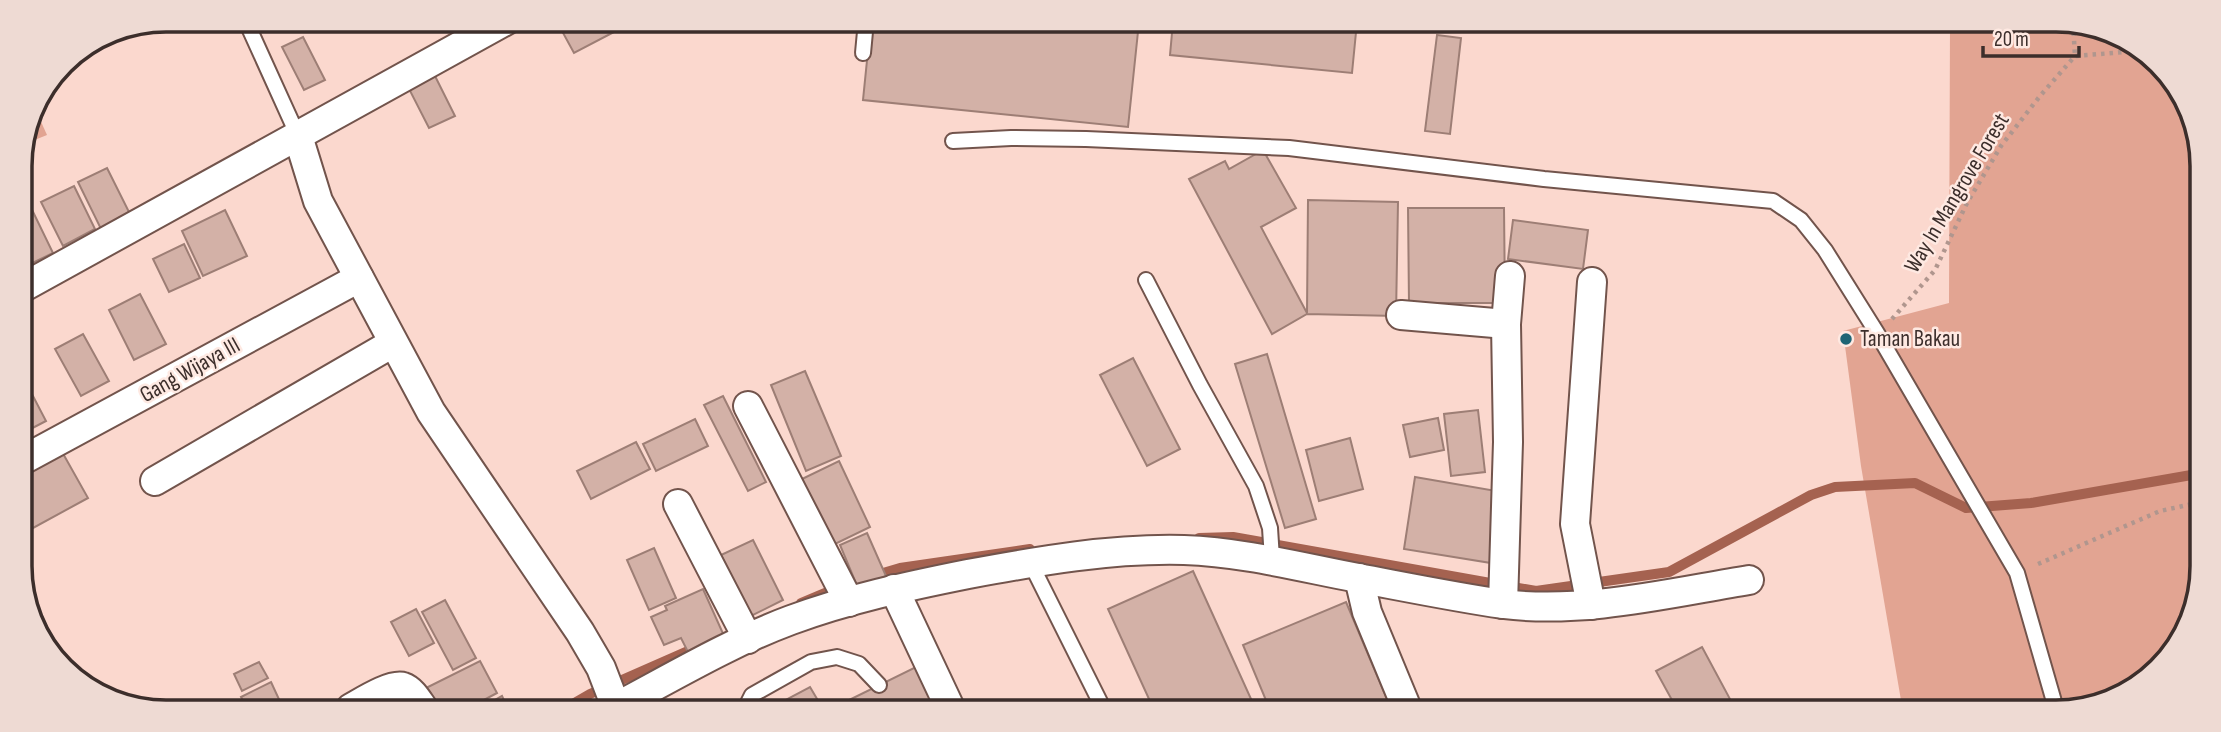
<svg xmlns="http://www.w3.org/2000/svg" width="2221" height="732" font-family="'Sofia Sans Condensed',sans-serif">
<rect width="100%" height="100%" fill="#fbd8ce"/>
<!-- green -->
<g fill="#e2a492">
<polygon points="1950,24 2094,24 2165,69 2199,137 2197,605 2145,682 2065,712 1903,712 1861,466 1843,331 1949,303"/>
<polygon points="33,104 47,135 22,145"/>
</g>
<g fill="none" stroke-linecap="round" stroke-linejoin="round">
<!-- stream -->
<g stroke="#a56250" stroke-width="10">
<polyline points="1199,538 1233,537 1536,591 1669,572 1811,495 1835,487 1915,483 1966,508 2031,503 2197,474"/>
<polyline points="873,576 900,568 1030,549"/>
<polyline points="801,603 839,587"/>
<polyline points="564,709 590,694 697,647"/>
</g>
</g>
<!-- building -->
<g fill="#d3b1a7" stroke="#9d7e75" stroke-width="2">
<polygon points="556,20 608,20 614,32 574,53"/>
<polygon points="871,21 1139,22 1128,127 863,100"/>
<polygon points="1173,22 1357,22 1352,73 1170,55"/>
<polygon points="1437,35 1461,38 1450,134 1425,131"/>
<polygon points="303,37 325,80 304,90 282,47"/>
<polygon points="431,68 455,116 429,128 405,81"/>
<polygon points="1263,150 1296,208 1261,227 1307,313 1308,200 1398,202 1396,316 1307,314 1272,334 1189,179 1225,161 1229,169"/>
<polygon points="107,168 130,214 101,229 78,182"/>
<polygon points="20,185 53,253 20,269"/>
<polygon points="74,186 95,229 63,246 41,202"/>
<polygon points="1408,208 1504,208 1505,303 1409,303"/>
<polygon points="225,210 247,256 203,276 182,231"/>
<polygon points="1513,220 1588,230 1583,269 1508,259"/>
<polygon points="184,244 200,278 169,292 153,259"/>
<polygon points="140,294 166,344 134,360 109,310"/>
<polygon points="83,334 109,381 81,396 55,349"/>
<polygon points="1267,354 1316,519 1285,528 1235,364"/>
<polygon points="1133,358 1180,449 1147,466 1100,375"/>
<polygon points="805,371 841,456 806,471 771,385"/>
<polygon points="21,373 46,421 21,434"/>
<polygon points="723,396 766,482 748,491 704,405"/>
<polygon points="1478,410 1485,472 1451,476 1444,414"/>
<polygon points="1438,418 1444,450 1410,457 1403,425"/>
<polygon points="695,419 708,446 656,471 643,444"/>
<polygon points="1350,438 1363,489 1319,501 1306,450"/>
<polygon points="636,442 650,469 591,499 577,471"/>
<polygon points="61,450 88,498 22,534 21,472"/>
<polygon points="839,461 870,527 833,545 802,479"/>
<polygon points="1415,477 1502,492 1491,563 1404,549"/>
<polygon points="867,533 886,576 858,588 840,545"/>
<polygon points="753,540 783,600 751,616 721,555"/>
<polygon points="654,548 676,598 649,610 627,560"/>
<polygon points="1193,571 1256,710 1154,710 1108,609"/>
<polygon points="703,589 725,638 689,654 681,638 664,645 651,617 667,610 665,606"/>
<polygon points="445,600 476,658 453,670 422,612"/>
<polygon points="1346,602 1392,711 1270,710 1243,645"/>
<polygon points="416,609 434,643 409,656 391,622"/>
<polygon points="1702,647 1730,699 1707,712 1678,711 1656,671"/>
<polygon points="480,661 497,693 467,709 434,708 424,689"/>
<polygon points="259,662 268,678 242,691 234,674"/>
<polygon points="922,664 944,710 846,709 843,703"/>
<polygon points="271,682 283,708 247,708 241,697"/>
<polygon points="810,687 823,709 779,709 776,705"/>
<polygon points="502,696 508,709 479,709"/>
</g>
<g fill="none" stroke-linecap="round" stroke-linejoin="round">
<!-- lane casing -->
<g stroke="#72544c" stroke-width="18">
<g id="lane">
<polyline points="245,19 298,136"/>
<polyline points="863,53 866,21"/>
<polyline points="953,141 1011,138 1086,139 1289,148 1544,179 1773,201 1801,220 1825,250 1877,333 2017,573 2057,712"/>
<polyline points="1146,280 1200,385 1256,486 1270,528 1272,559"/>
<polyline points="1030,562 1104,710"/>
<polyline points="745,709 752,695 811,662 837,657 859,664 879,685"/>
</g>
</g>
<!-- street casing -->
<g stroke="#72544c" stroke-width="32">
<g id="street">
<polyline points="298,136 318,201 431,412 580,632 601,668 616,707"/>
<polyline points="20,289 507,20"/>
<polyline points="1401,315 1506,324"/>
<polyline points="748,406 849,602"/>
<polyline points="21,461 359,278"/>
<polyline points="155,481 393,343"/>
<polyline points="678,504 748,639"/>
<polyline points="1359,578 1367,612 1408,711"/>
<polyline points="894,589 951,710"/>
<polyline points="1503,604 1508,442 1506,324 1510,276"/>
<polyline points="1591,605 1575,524 1592,282"/>
<path d="M351 708C362 702 392 683 403 687 412 690 418 701 423 708"/>
<path d="M612 709C671 678 729 643 791 620 848 599 908 586 968 574 1038 561 1112 548 1184 550 1243 552 1300 567 1358 578 1406 587 1455 597 1503 604 1584 614 1669 593 1749 580"/>
</g>
</g>
<!-- path -->
<g stroke="#b0968e" stroke-width="4.5" stroke-dasharray="3.5 5" stroke-linecap="butt">
<polyline points="2073,24 2075,56"/>
<polyline points="1892,319 1935,270 1967,203 2001,146 2040,96 2075,56 2137,51"/>
<polyline points="2038,564 2160,511 2197,503"/>
</g>
<!-- lane -->
<use href="#lane" stroke="#fff" stroke-width="14"/>
<!-- street -->
<use href="#street" stroke="#fff" stroke-width="28"/>
</g>
<!-- markers -->
<circle fill="#1f6575" stroke="#fee9e2" stroke-width="2.5" cx="1846" cy="339" r="7"/>
<g text-anchor="middle" dominant-baseline="central" stroke-width="5" stroke-linejoin="round" paint-order="stroke">
<!-- street labels -->
<g font-size="23" fill="#3c2e2b" stroke="#fee9e2">
<text transform="translate(1957 193) rotate(-59)">Way In Mangrove Forest</text>
<text transform="translate(190 370) rotate(-29)">Gang Wijaya III</text>
</g>
<!-- poi labels -->
<g font-size="23" fill="#3c2e2b" stroke="#fee9e2" text-anchor="start">
<text x="1860" y="339">Taman Bakau</text>
</g>
</g>
<!-- crop -->
<path d="M0 0H2221V732H0ZM166 32H2056A134 134 0 0 1 2190 166V566A134 134 0 0 1 2056 700H166A134 134 0 0 1 32 566V166A134 134 0 0 1 166 32Z" fill="#eedad3" fill-rule="evenodd"/>
<path fill="none" stroke="#3c2e2b" stroke-width="3.5" d="M166 32H2056A134 134 0 0 1 2190 166V566A134 134 0 0 1 2056 700H166A134 134 0 0 1 32 566V166A134 134 0 0 1 166 32Z"/>
<!-- scale -->
<path d="M1983 46v10h96v-10" fill="none" stroke="#3c2e2b" stroke-width="3.5"/>
<text x="1994" y="46" font-size="21" fill="#3c2e2b" stroke="#fee9e2" stroke-width="5" paint-order="stroke">20 m</text>
</svg>
